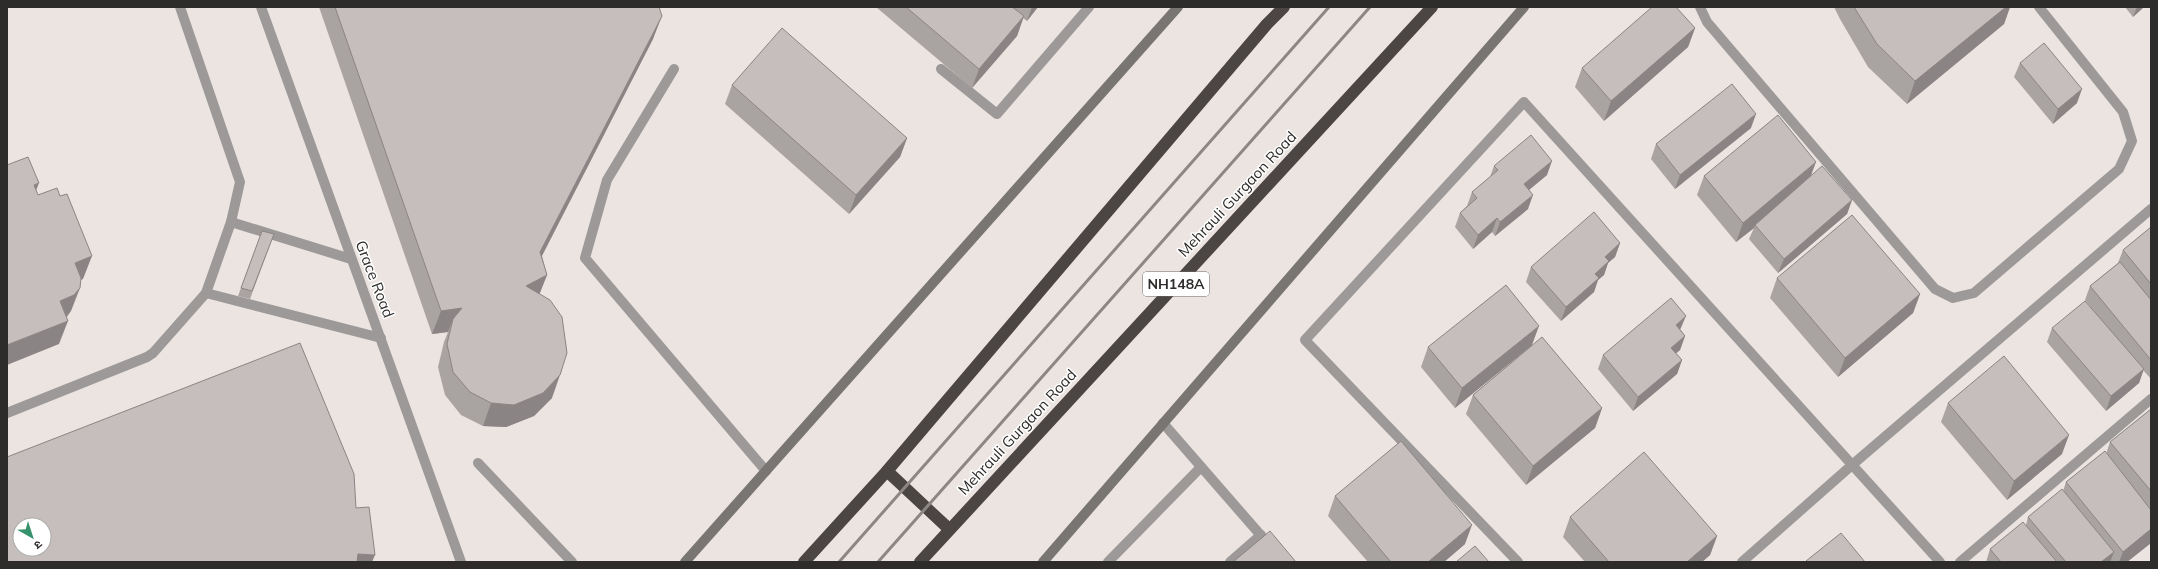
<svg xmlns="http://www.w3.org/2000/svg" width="2158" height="569" font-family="Mulish,'Noto Sans Devanagari',sans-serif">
<rect width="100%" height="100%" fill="#ebe4e1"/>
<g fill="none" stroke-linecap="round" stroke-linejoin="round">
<!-- lane -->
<g stroke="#9c9998" stroke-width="10">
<polyline points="1700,7 1707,22 1935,289 1953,298 1974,293 2119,169 2132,141 2123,112 2039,7"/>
<polyline points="674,69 607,180 585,258 766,471"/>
<polyline points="941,69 997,114 1089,7"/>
<polyline points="1163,423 1284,562"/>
<polyline points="478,463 572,562"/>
<polyline points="1108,562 1201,467"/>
<polyline points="1230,562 1261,535"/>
</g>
<!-- street -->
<g stroke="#9c9998" stroke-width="10">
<polyline points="261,7 461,562"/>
<polyline points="231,222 351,259"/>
<polyline points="206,293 381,338"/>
<polyline points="7,413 147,357 153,353 206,293 231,222 240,182 180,7"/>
<polyline points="1518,562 1305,340 1524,102 1940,562"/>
<polyline points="1742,562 1852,465 2151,209"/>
<polyline points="1960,562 2151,399"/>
</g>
<!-- secondary -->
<g stroke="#797573" stroke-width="10">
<polyline points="685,562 1178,7"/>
<polyline points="1043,562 1524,7"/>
</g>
<!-- highway -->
<g stroke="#4b4543" stroke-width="12">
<polyline points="887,471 949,529"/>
<polyline points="804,562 887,471 1267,24 1284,7"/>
<polyline points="920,562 1432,7"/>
</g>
<!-- rail -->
<g stroke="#8c8785" stroke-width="3">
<polyline points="839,562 1329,7"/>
<polyline points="878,562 1370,7"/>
</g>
</g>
<!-- wall -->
<g fill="#a9a3a2">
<polygon points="319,7 659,7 653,39 542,256 547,275 539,294 552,398 534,416 506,427 483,426 461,415 445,395 438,367 444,342 448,332 432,334"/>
<polygon points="876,7 1038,7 1027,21 1023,18 1017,36 972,88"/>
<polygon points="1834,7 2010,7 2004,24 1907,104 1868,67 1840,19"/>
<polygon points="2125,7 2144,7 2133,17"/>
<polygon points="1695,28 1688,47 1604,121 1575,87 1582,68"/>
<polygon points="2020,63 2077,103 2053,124 2014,77"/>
<polygon points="732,85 907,138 900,157 849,214 725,104"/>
<polygon points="1751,128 1675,189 1651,159 1656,144"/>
<polygon points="1494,166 1547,175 1529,190 1528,209 1495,236 1492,232 1473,249 1455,227 1460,213 1467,206 1472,192 1490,177"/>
<polygon points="1704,176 1811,176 1852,200 1847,214 1778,273 1749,239 1754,228 1736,242 1697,195"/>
<polygon points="2151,227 2151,379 2143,370 2139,383 2106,411 2047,342 2052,328 2104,324 2085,300 2090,286 2118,263 2123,250"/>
<polygon points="262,231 274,234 250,299 238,296"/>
<polygon points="1620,243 1615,257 1608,263 1604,275 1598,280 1594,292 1561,321 1526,282 1531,267"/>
<polygon points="1777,278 1920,294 1913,313 1838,377 1770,298"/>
<polygon points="1681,330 1685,336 1680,350 1676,353 1682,360 1677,374 1633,411 1598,369 1603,355"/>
<polygon points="1532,345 1602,408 1595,428 1526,485 1466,414 1473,395 1531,346 1455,408 1421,367 1428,347"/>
<polygon points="1948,403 2062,454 2007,500 1941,422"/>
<polygon points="2151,409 2151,543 2127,562 1986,562 1990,549 2026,525 2028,517 2063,491 2066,482 2106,454 2110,442"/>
<polygon points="1335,496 1465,544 1444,562 1368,562 1328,516"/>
<polygon points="1570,517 1717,536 1710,555 1702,562 1585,562 1563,537"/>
</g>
<!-- shaded-wall -->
<g fill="#8a8584">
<polygon points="1032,7 1038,7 1027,21"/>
<polygon points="2006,7 2010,7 2004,24 1907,104 1915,81"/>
<polygon points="2137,7 2144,7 2133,17"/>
<polygon points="662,16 653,39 532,275 540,252"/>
<polygon points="1024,16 1017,36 972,88 979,69"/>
<polygon points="1695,28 1688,47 1604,121 1611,101"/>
<polygon points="2082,89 2077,103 2053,124 2058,109"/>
<polygon points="1756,114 1751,128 1675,189 1680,175"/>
<polygon points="907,138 900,157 849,214 856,195"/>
<polygon points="1552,161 1547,175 1519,198 1524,184"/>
<polygon points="1816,162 1809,181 1755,225 1754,228 1736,242 1743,223"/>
<polygon points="39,183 30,206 34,185"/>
<polygon points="1533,195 1528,209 1495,236 1500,222"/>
<polygon points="1852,200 1847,214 1778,273 1784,259"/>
<polygon points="1497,218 1492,232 1473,249 1478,235"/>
<polygon points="1620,243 1615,257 1608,263 1604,275 1598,280 1594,292 1561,321 1566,307 1595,274 1605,257"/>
<polygon points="92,256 83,279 67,286 75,263"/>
<polygon points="547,275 538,298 526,286"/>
<polygon points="80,288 71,311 66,318 60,301"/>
<polygon points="1920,294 1913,313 1838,377 1845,358"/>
<polygon points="462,308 453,319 448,332 432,334 441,311"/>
<polygon points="1686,316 1680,330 1676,325"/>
<polygon points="68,321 59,344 7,365 7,345"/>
<polygon points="1539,326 1532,345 1455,408 1462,388"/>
<polygon points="1685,336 1680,350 1666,362 1671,348"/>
<polygon points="1682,360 1677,374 1633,411 1638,397"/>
<polygon points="2144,369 2139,383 2106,411 2111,396"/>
<polygon points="560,375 552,398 534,416 506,427 483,426 491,403"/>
<polygon points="1602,408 1595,428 1526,485 1533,466"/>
<polygon points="2069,435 2062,454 2007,500 2014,481"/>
<polygon points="1472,525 1465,544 1444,562 1428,562"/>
<polygon points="2151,529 2151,543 2127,562 2119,562 2123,552"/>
<polygon points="1717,536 1710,555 1702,562 1687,562"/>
<polygon points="2114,552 2110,562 2101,562"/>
<polygon points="358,554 375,555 372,562 355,562"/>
</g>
<!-- building -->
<g fill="#c5bebc" stroke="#8a8584" fill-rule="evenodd">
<polygon points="335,7 659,7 662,16 540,252 547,275 526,286 550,300 562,317 567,353 560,375 543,393 514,405 491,403 470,392 453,372 447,344 453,319 462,308 441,311"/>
<polygon points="906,7 1012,7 1024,16 979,69"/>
<polygon points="1652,7 1676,7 1695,28 1611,101 1582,68"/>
<polygon points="1854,7 2006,7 1915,81 1877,44"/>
<polygon points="782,28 907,138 856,195 732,85"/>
<polygon points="2044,43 2082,89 2058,109 2020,63"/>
<polygon points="1732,84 1756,114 1680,175 1656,144"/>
<polygon points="1778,115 1816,162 1743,223 1704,176"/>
<polygon points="1531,135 1552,161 1524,184 1533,195 1500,222 1497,218 1478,235 1460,213 1477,198 1472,192 1498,170 1494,166"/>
<polygon points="28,157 39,183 34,185 38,195 57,188 60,196 67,194 92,256 75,263 81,278 80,288 74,295 60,301 68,321 7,345 7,165"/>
<polygon points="1822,166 1852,200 1784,259 1755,225"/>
<polygon points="1594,212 1620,243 1605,257 1609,261 1595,274 1599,278 1566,307 1531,267"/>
<polygon points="1852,215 1920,294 1845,358 1777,278"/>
<polygon points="2151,227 2151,284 2123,250"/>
<polygon points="262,231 274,234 252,291 241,288"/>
<polygon points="2120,262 2151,300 2151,360 2090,286"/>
<polygon points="1506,285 1539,326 1462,388 1428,347"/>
<polygon points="1671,298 1686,316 1676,325 1685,336 1671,348 1682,360 1638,397 1603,355"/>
<polygon points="2085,301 2144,369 2111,396 2052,328"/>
<polygon points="1542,337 1602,408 1533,466 1473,395"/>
<path d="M300 343 354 474 356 508 369 507 375 555 358 554 357 562H7V457ZM20 525H44V549H20Z"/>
<polygon points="2004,356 2069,435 2014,481 1948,403"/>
<polygon points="2151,409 2151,491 2110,442"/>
<polygon points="1401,441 1472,525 1428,562 1391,562 1335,496"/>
<polygon points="2105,451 2151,510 2151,529 2123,552 2066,482"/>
<polygon points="1644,452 1717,536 1687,562 1609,562 1570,517"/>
<polygon points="2062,489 2114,552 2101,562 2066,562 2028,517"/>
<polygon points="2023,522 2057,562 2001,562 1990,549"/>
<polygon points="1270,531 1296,562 1233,562"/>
<polygon points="1841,533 1865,562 1807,562 1806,561"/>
<polygon points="1475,546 1489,562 1456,562"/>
</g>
<g text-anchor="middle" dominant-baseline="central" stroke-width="3" stroke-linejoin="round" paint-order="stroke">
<!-- shield labels -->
<rect fill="#fff" stroke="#6d6b6b" stroke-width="1" x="1143" y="272" width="66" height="24" rx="3"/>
<g font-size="14" font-weight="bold" fill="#2e2c2b">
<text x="1176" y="284">NH148A</text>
</g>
<!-- street labels -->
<g font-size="15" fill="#2e2c2b" stroke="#fff">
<text transform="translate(1237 194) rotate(-47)">Mehrauli Gurgaon Road</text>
<text transform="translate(375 279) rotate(69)">Grace Road</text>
<text transform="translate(1017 432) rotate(-47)">Mehrauli Gurgaon Road</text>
</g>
</g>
<!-- border -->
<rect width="2158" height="569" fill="none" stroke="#2e2c2b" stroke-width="16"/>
<!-- north arrow -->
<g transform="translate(32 537) rotate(141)"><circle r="19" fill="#ffffff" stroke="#ababaa"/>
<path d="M0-3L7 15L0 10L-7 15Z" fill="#36926a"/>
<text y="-6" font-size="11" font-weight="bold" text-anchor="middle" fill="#2e2c2b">उ</text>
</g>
</svg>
